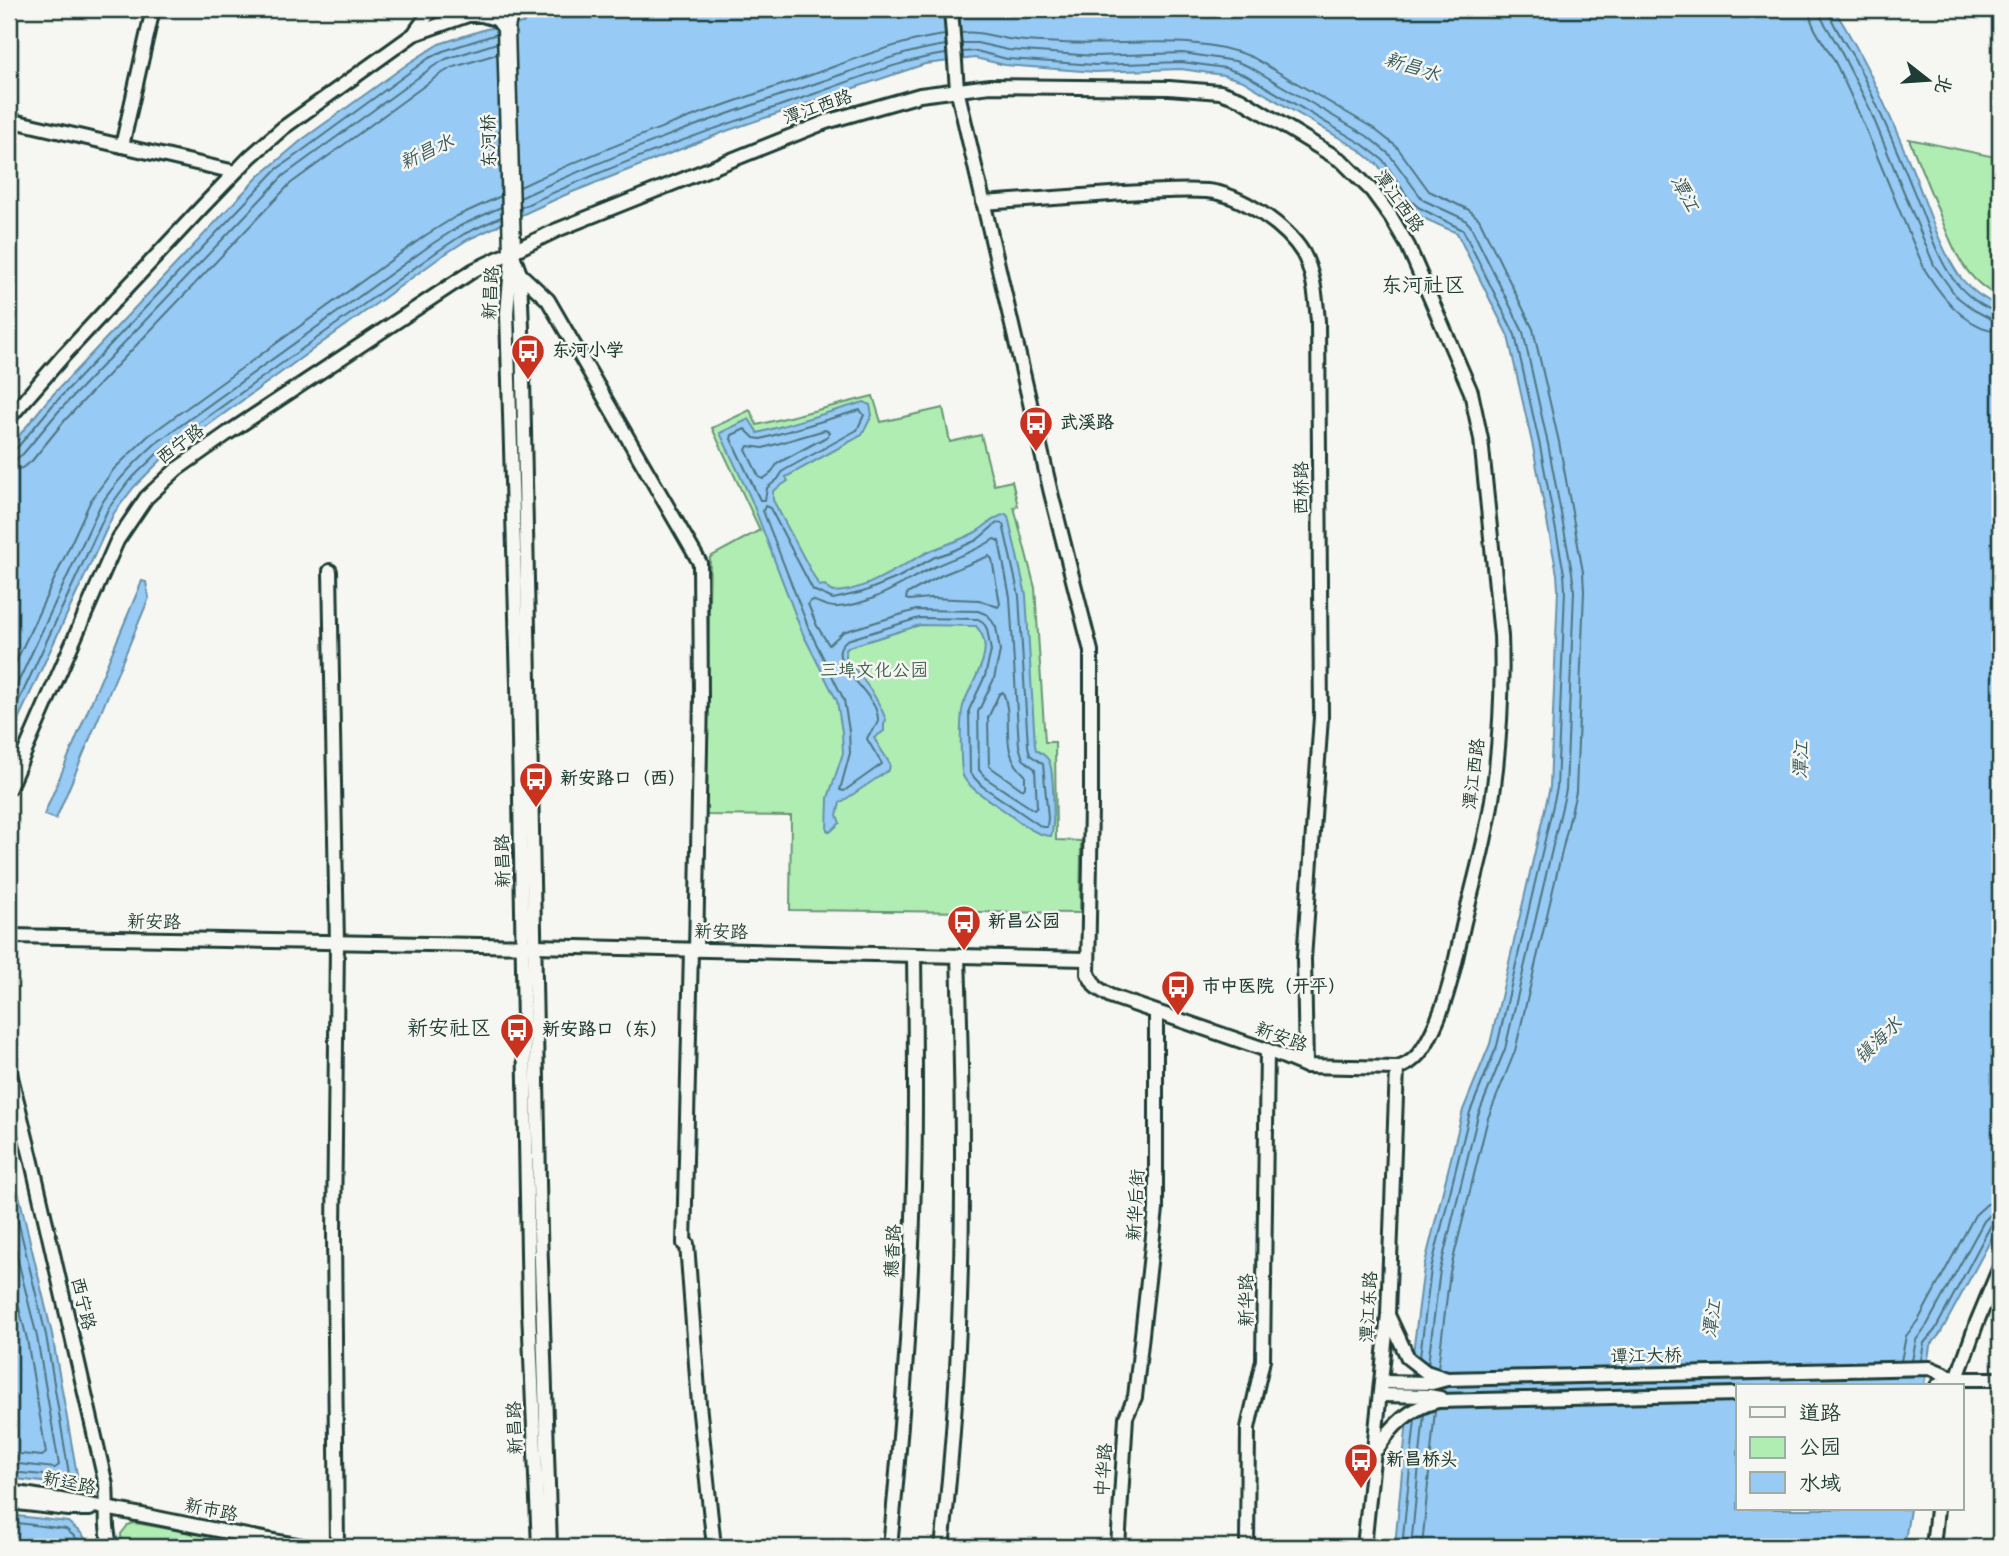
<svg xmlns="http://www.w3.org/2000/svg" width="2009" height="1556" font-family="Kalam,'LXGW WenKai TC',sans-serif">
<rect width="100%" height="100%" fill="#f6f6f2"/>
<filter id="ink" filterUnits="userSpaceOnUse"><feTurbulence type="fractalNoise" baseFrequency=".0143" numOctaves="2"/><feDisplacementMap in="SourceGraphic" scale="14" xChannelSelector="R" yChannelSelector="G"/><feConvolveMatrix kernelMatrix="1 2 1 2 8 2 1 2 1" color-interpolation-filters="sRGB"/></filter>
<g filter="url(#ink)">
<!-- green -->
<g fill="#b0edb3" stroke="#689574" stroke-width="2">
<path d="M1909 139 2000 158V297C1961 279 1951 242 1936 205 1927 183 1918 161 1909 139Z"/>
<polygon points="873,396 881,422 943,408 950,442 981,435 994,485 1012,481 1018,506 1014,507 1035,588 1045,742 1055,742 1056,840 1081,841 1080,913 790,910 791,816 705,815 710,557 760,530 712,428 750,410 757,425"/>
<polygon points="133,1523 141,1524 269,1547 122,1547 121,1534 128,1525"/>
</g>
<!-- water -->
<g fill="#97caf4" stroke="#6792a7" stroke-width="2">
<path d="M539 9H1834C1866 60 1890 115 1913 171 1927 205 1938 244 1958 274 1968 288 1984 300 2000 306V1223L1940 1334 1930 1346 1924 1386H1738V1509H1910L1904 1547 1395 1546 1414 1345 1424 1267 1463 1110 1490 1044 1550 787 1558 590 1557 574 1533 447 1508 336 1457 233 1414 214 1404 203 1378 165 1358 149 1243 81 1223 75 1181 69 1095 72 1005 65 975 58 925 64 729 130 565 195 467 240 442 256 164 457 134 487 114 513 9 739V448L47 401 258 177 303 139 409 63 439 44 486 29 523 23Z"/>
<path d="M864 402 870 405 872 415 862 435 786 477 788 481 773 491V500L819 586 825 585 829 590 833 592C868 591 899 566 928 552 943 545 959 541 974 533 986 527 992 517 1006 514L1008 516 1026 595 1035 745 1036 750C1041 753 1046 755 1049 761 1054 772 1055 826 1051 836 1035 836 1017 820 1005 811 994 803 968 788 963 776 960 767 960 717 963 706 970 682 999 651 976 626L920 625 849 647 846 650V658C862 678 877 695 886 720L884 724V731L874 738 890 764 889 770 840 803 837 815 840 823 830 832 827 830 828 798 843 753 842 732 837 701 802 632 751 499 720 433 749 419 758 433Z"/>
<polygon points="142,581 146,582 149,598 56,819 44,815"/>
<polygon points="9,1153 52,1334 78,1480 58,1484 9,1478"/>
<polygon points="9,1515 68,1522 83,1535 89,1547 9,1547"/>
</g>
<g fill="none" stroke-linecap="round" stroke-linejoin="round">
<!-- shore -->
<g stroke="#4f7581" stroke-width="2">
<path d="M1809 9C1810 28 1826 45 1835 62 1869 130 1894 201 1925 270 1941 296 1967 330 2000 331"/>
<polyline points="1820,9 1822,19 1837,44 1868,105 1934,265 1956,296 1974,310 1991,319 2000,321"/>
<path d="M1828 9C1830 22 1848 47 1855 60 1878 105 1897 150 1916 197 1927 224 1936 255 1953 279 1963 292 1983 310 2000 312"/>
<path d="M961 33C978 31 992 36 1008 39 1026 42 1045 42 1062 43 1125 47 1195 32 1254 58L1373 128 1397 147 1429 191 1469 210 1479 219 1533 329 1559 442 1583 572 1584 591 1576 792 1515 1051 1488 1118 1450 1272 1438 1368"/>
<polyline points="961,43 977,43 1008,50 1095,56 1183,53 1235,61 1250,67 1367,136 1389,154 1423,200 1464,219 1470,225 1523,332 1548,444 1572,572 1574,591 1566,790 1505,1049 1478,1115 1440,1270 1428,1364"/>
<polyline points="962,52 976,51 1007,59 1095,65 1182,62 1225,68 1246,75 1362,144 1383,160 1409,199 1418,207 1463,230 1515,335 1540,446 1564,573 1565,590 1557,788 1497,1046 1470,1112 1431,1269 1420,1357"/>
<path d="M520 187C613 143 711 109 808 76 853 60 897 41 945 35"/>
<path d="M520 198C613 154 711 119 808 86 854 71 898 52 946 45"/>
<path d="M520 208C615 163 715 128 814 94 858 79 900 60 946 54"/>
<polygon points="860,410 864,415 857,430 783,471 778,479 767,488 765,500 760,500 731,439 732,435 745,429 754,438 761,439"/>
<polygon points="825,430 829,432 828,436 778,463 770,474 763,479 759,477 746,450 748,446 763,448"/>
<polyline points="9,451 17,448 52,406 277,169 429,58 443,51 497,34"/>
<polyline points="9,460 16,459 23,454 58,412 283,176 434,66 446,59 497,43"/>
<polyline points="9,470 22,468 31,462 66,419 290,184 439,75 451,68 497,54"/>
<path d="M765 506 770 508 813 590 833 599 863 592 897 578 935 557 950 552 977 540 997 523 1003 524 1019 596 1028 746 1030 755 1043 764 1048 818 1047 827H1042L982 786 970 773 969 710 985 676 991 651 987 629 983 622 978 619 919 618 847 640C819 660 879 692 878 720 877 729 869 731 867 739L882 764 844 791 840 790 850 753 849 731 844 700 809 629 763 511Z"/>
<path d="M994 539 999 541 1010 597 1019 746 1023 759 1035 769 1037 807 1034 810 987 779 979 770 978 712 994 679 1000 651 996 627 988 615 978 611 916 610 843 632 829 645 817 626 808 604 812 600C821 603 828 608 838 607 873 605 904 581 934 567 954 557 976 552 994 539Z"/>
<polygon points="989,556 992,559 1000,604 998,607 979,600 930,598 909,600 906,599 907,594 942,575"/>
<polyline points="9,677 91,500 114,469 148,436 426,235 455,217 501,196"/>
<path d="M1003 692C1015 721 997 750 1025 775V787L1023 790 989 766 988 718 999 694Z"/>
<path d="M9 702 100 506C115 482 134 463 155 444L432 244 460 226 501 207"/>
<polyline points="9,722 108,509 128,482 160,451 438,251 464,234 501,217"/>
<polyline points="9,1184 46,1335 69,1474 67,1477 9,1472"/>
<polyline points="9,1224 37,1337 59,1465 55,1468 9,1463"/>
<polyline points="9,1268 27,1339 46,1453 42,1456 9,1453"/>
<polyline points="1921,1360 1924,1343 1935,1330 1991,1225 2000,1221"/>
<polyline points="1901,1361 1906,1336 1919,1319 1975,1215 1987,1204 2000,1202"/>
<polyline points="1912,1361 1916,1340 1927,1325 1984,1221 1991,1214 2000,1212"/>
<polyline points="9,1522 66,1529 77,1539 81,1547"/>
<polyline points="1402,1547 1415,1419"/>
<polyline points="1411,1547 1424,1414"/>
<polyline points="1422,1547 1435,1410"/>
</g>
<!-- minor casing -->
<g stroke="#1f3d34" stroke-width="18">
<g id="minor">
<polyline points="416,31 432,9"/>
<polyline points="9,120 235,172"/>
<polyline points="122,146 153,9"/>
<path d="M983 203C1026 200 1069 197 1111 194 1142 192 1176 189 1207 191 1240 194 1286 225 1303 253 1314 273 1316 299 1318 321L1321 717 1304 959 1306 1066"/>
<polyline points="512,252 520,274 522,329 540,1231 550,1547"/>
<polyline points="512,256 507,313 518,683 529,1310 539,1547"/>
<polyline points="520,274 548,300 700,563 701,697 696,950"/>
<polyline points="9,418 64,355 202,207 250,157 283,128 414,34 468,15 482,15 503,21"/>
<polyline points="330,571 337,943 334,1235 337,1547"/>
<path d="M9 788 117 541 146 498 177 469 228 433 474 270 557 230 826 122 920 95 990 86 1169 88 1220 92 1240 99 1342 161 1372 191 1391 217 1408 246 1471 392 1481 439 1501 636C1503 686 1500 737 1494 786 1488 832 1475 878 1464 922 1456 958 1449 997 1433 1030 1425 1047 1416 1063 1397 1068L1306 1066 1267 1050 1110 996 1096 987 1088 974 1091 806V651L1051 493 957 89 951 9"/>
<polyline points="9,936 534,946 1086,959"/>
<path d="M9 1069 32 1162 106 1485C108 1506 104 1526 111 1547"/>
<polyline points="684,1244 691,950"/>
<polyline points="687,1244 699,1404 714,1547"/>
<polyline points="1389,1317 1408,1358 1426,1372 1447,1379"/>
<polyline points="1383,1382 1432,1383 1447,1379 1930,1368 1956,1379"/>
<polyline points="1955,1384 1977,1322 2000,1267"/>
<polyline points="1937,1386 1956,1379 2000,1379"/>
<polyline points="1382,1395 1429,1396 1440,1398"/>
<path d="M1377 1449C1392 1425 1410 1408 1438 1401L1738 1394"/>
<path d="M9 1492C109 1505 208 1531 309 1547"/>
<polyline points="9,1502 69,1509 90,1509"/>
<path d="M890 1547C902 1427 911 1306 914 1185 916 1108 915 1032 914 955"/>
<path d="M942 1547C965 1351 965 1154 958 957"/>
<polyline points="1118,1547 1126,1417 1135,1397 1156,1209 1156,1013"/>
<polyline points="1247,1547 1248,1428 1263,1360 1267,1050"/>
<polyline points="1364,1547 1388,1314 1397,1068"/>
<polyline points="1933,1547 1937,1509"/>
</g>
</g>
<!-- major casing -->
<g stroke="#1f3d34" stroke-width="21">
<g id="major">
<polyline points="492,9 506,28"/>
<polyline points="510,9 506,28 512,252"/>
</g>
</g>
<!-- minor -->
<use href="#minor" stroke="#f6f6f2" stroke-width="12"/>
<!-- major -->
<use href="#major" stroke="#f6f6f2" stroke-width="16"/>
</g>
</g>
<!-- icons -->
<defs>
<g id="bus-pin" transform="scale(1.75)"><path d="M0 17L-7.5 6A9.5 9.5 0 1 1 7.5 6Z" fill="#c8321e" stroke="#f6f6f2"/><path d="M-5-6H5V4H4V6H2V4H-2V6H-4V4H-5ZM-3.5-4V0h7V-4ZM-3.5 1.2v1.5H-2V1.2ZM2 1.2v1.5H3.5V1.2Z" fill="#fff"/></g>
</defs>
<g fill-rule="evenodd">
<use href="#bus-pin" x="528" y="351"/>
<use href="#bus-pin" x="1036" y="423"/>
<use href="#bus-pin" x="536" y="779"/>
<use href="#bus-pin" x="964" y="922"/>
<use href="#bus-pin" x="1178" y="987"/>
<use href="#bus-pin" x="517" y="1030"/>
<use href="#bus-pin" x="1361" y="1460"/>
</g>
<g text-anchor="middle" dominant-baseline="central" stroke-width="5" stroke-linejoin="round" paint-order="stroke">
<!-- street labels -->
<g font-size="18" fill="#1f3d34" stroke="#f6f6f2">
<text transform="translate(818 108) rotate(-19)">潭江西路</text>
<text transform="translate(490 141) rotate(-91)">东河桥</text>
<text transform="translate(1398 202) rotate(55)">潭江西路</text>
<text transform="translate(492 293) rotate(-87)">新昌路</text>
<text transform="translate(181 445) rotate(-37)">西宁路</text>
<text transform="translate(1302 488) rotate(-90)">西桥路</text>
<text transform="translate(1475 774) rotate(-83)">潭江西路</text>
<text transform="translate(504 861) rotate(-91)">新昌路</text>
<text transform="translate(154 923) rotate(1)">新安路</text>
<text transform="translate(721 933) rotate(1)">新安路</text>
<text transform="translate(1281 1038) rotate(20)">新安路</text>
<text transform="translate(1137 1205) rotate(-87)">新华后街</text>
<text transform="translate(894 1251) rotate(-87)">穗香路</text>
<text transform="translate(1247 1300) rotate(-90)">新华路</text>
<text transform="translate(82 1304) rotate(77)">西宁路</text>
<text transform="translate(1370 1307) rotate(-87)">潭江东路</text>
<text transform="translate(1646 1357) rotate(-1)">谭江大桥</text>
<text transform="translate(516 1428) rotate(-92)">新昌路</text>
<text transform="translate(1105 1470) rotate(-86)">中华路</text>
<text transform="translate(69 1484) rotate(11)">新迳路</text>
<text transform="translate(211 1511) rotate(11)">新市路</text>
</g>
<!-- poi labels -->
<g font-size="18" font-weight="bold" fill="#1f3d34" stroke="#f6f6f2" text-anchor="start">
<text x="552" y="351">东河小学</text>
<text x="1060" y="423">武溪路</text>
<text x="560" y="779">新安路口（西）</text>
<text x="988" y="922">新昌公园</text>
<text x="1202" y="987">市中医院（开平）</text>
<text x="542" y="1030">新安路口（东）</text>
<text x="1386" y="1460">新昌桥头</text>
</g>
<!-- park labels -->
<g font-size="18" fill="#3c604d" stroke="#f6f6f2">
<text x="874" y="671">三埠文化公园</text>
</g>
<!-- water labels -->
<g font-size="19" font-style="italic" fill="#37595a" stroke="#f6f6f2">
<text transform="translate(1412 68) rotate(18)">新昌水</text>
<text transform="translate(427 153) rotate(-25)">新昌水</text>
<text transform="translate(1684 194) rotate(62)">潭江</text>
<text transform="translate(1802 760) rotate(-87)">潭江</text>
<text transform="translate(1879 1041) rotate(-44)">镇海水</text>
<text transform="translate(1713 1319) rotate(-81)">潭江</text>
</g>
<!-- quarter labels -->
<g font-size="21" fill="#1f3d34" stroke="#f6f6f2">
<text x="1423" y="286">东河社区</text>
<text x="449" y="1029">新安社区</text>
</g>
</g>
<!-- margin -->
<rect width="2009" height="1556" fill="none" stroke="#f6f6f2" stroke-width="35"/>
<rect x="18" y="18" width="1974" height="1521" fill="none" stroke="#1f3d34" stroke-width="2.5" filter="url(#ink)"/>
<!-- legend -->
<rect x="1736" y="1384" width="228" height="126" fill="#f6f6f2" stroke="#a0aca6" stroke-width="2"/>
<rect x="1750" y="1407" width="35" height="10" fill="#f6f6f2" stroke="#a0aca6" stroke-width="2"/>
<text x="1799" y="1420" font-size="21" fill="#1f3d34">道路</text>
<rect x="1750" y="1437" width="35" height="21" fill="#b0edb3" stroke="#a0aca6" stroke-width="2"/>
<text x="1799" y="1454" font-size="21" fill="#1f3d34">公园</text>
<rect x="1750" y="1472" width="35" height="21" fill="#97caf4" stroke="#a0aca6" stroke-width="2"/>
<text x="1799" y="1490" font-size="21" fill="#1f3d34">水域</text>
<!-- north arrow -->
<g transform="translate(1928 80) rotate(107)" stroke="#f6f6f2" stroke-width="5" paint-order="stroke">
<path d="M0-5L12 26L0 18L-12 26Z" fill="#1f3d34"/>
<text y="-10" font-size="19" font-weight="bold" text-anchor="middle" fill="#1f3d34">北</text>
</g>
</svg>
